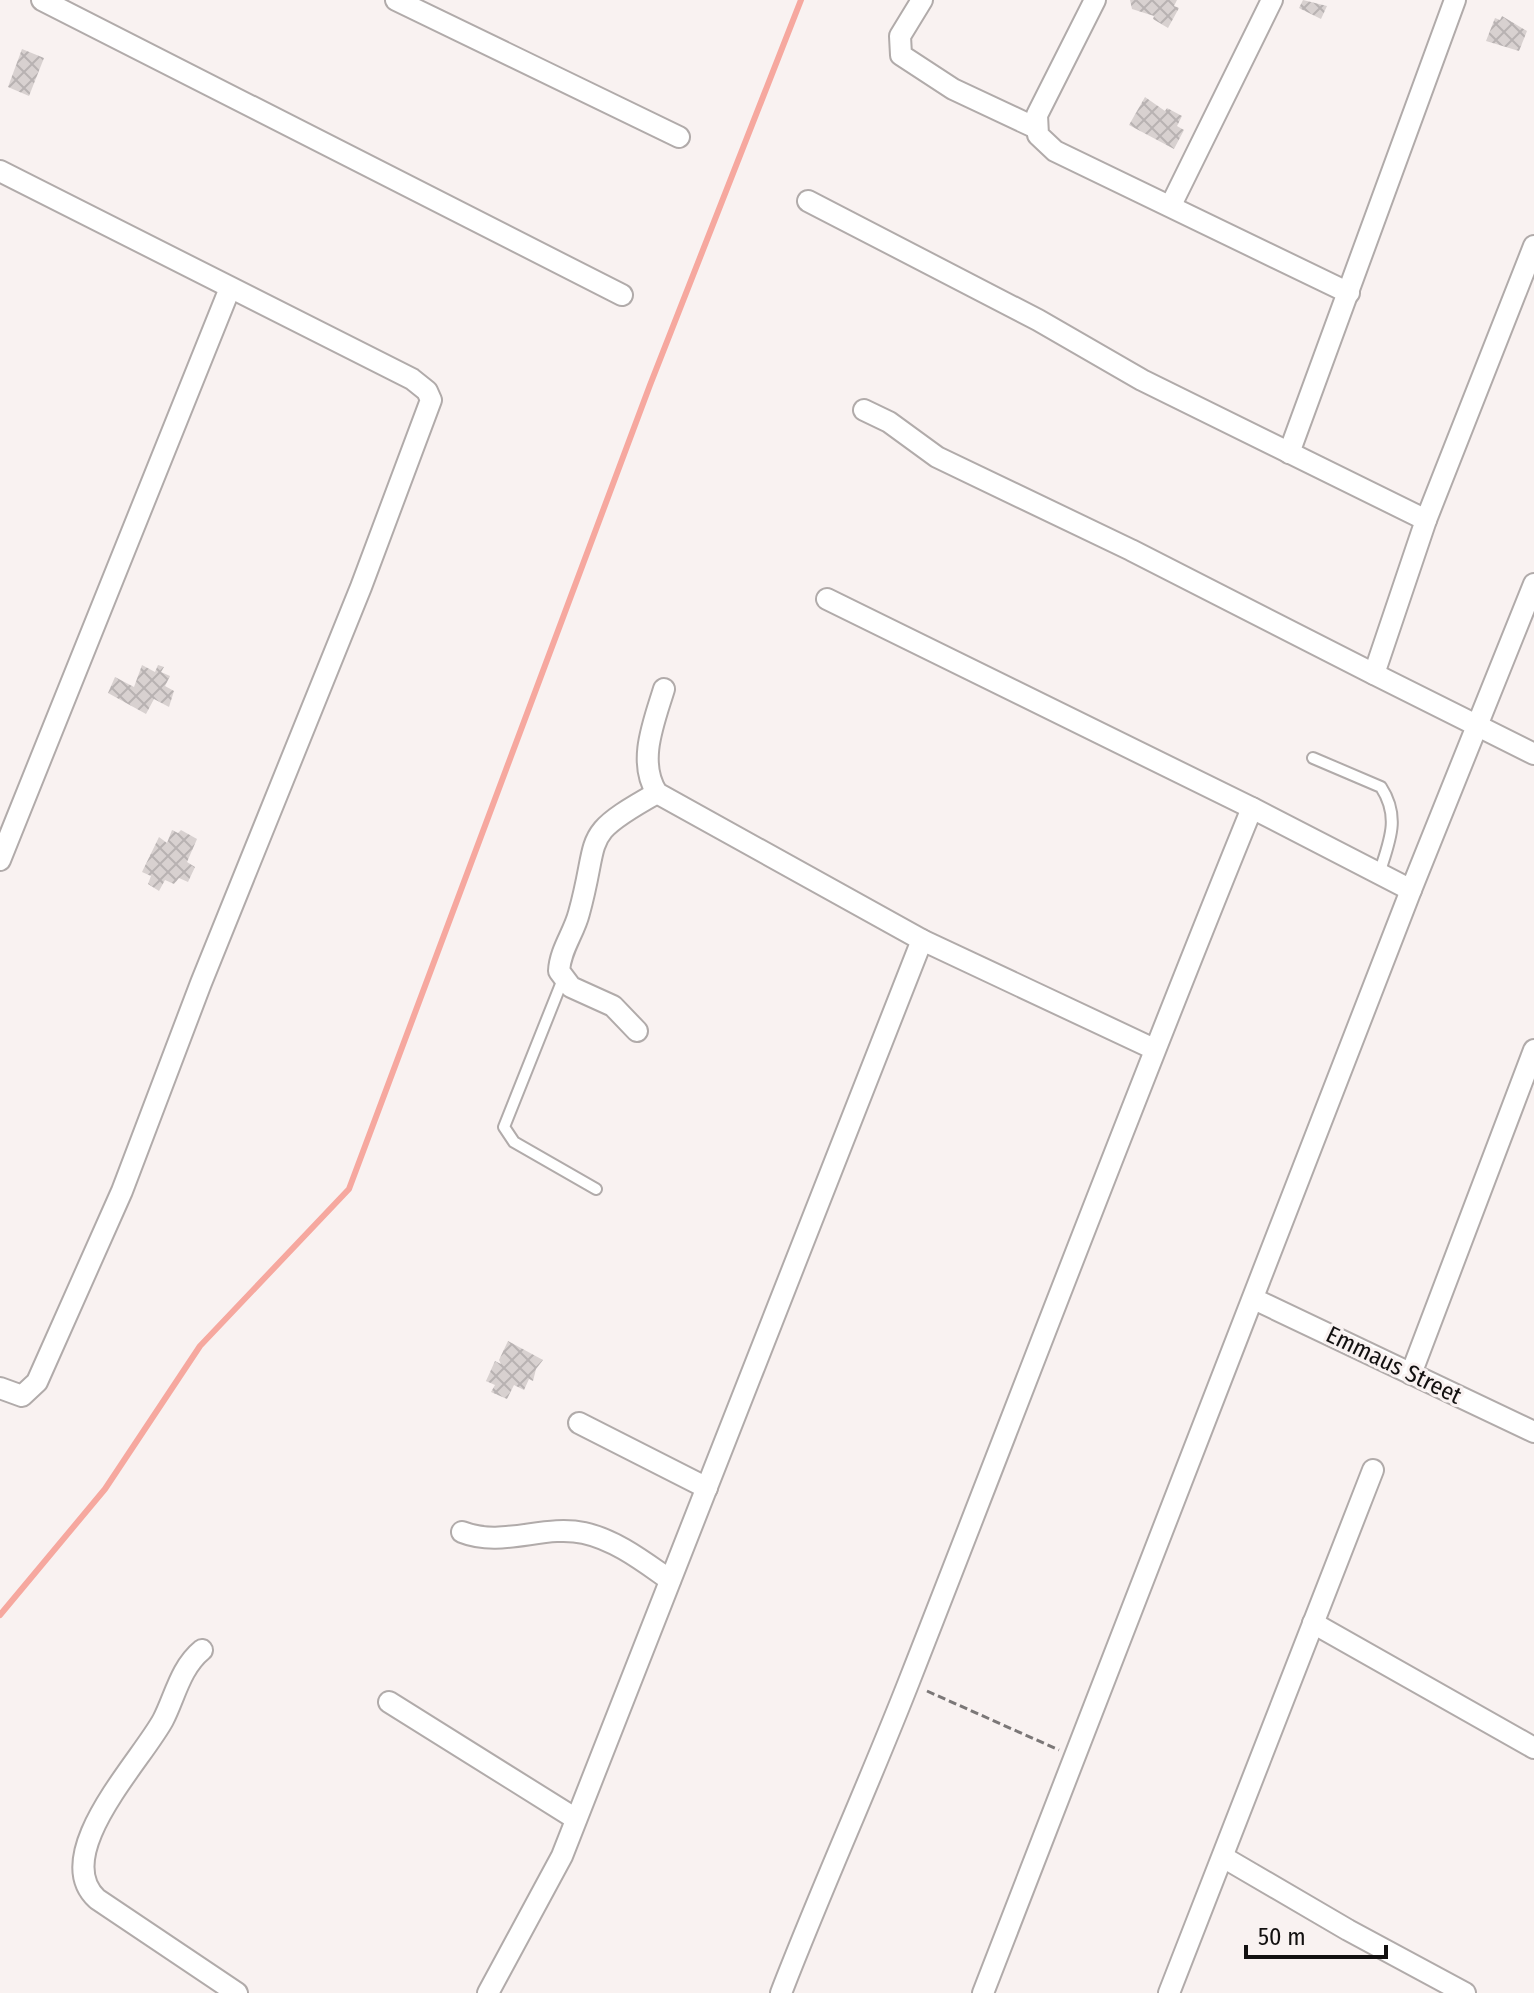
<svg xmlns="http://www.w3.org/2000/svg" width="1534" height="1993" font-family="'Fira Sans Condensed',sans-serif">
<defs>
<pattern id="building-cross-hatch" width="8" height="8" patternUnits="userSpaceOnUse" patternTransform="scale(2)"><rect width="8" height="8" fill="#d8d1d0"/><path d="M0 0l8 8M0 8l8-8" fill="none" stroke="#b8b2b2"/></pattern>
</defs>
<rect width="100%" height="100%" fill="#f9f2f1"/>
<g fill="none" stroke-linecap="round" stroke-linejoin="round">
<!-- stream -->
<polyline stroke="#f6a89f" stroke-width="6" points="0,1615 105,1489 200,1346 349,1189 650,385 801,0"/>
</g>
<!-- building -->
<g fill="url(#building-cross-hatch)">
<polygon points="1130,0 1177,0 1174,6 1179,8 1168,28 1153,19 1154,16 1132,9"/>
<polygon points="1303,0 1327,6 1321,19 1299,8"/>
<polygon points="1502,16 1527,31 1519,51 1486,41 1495,18 1500,20"/>
<polygon points="22,49 44,58 29,96 8,87"/>
<polygon points="1145,97 1165,111 1167,108 1182,116 1177,126 1184,130 1174,149 1129,125"/>
<polygon points="142,665 155,672 158,665 164,667 161,672 170,676 165,686 174,691 169,707 154,699 146,714 108,693 115,677 134,687"/>
<polygon points="172,830 178,833 181,830 197,839 187,862 195,867 188,882 179,878 174,884 165,880 159,891 148,884 151,876 142,872 159,837 167,843"/>
<polygon points="508,1341 543,1360 536,1369 533,1381 529,1379 524,1390 514,1385 507,1399 491,1392 495,1385 486,1381 495,1361 501,1364 499,1360"/>
</g>
<g fill="none" stroke-linecap="round" stroke-linejoin="round">
<!-- service casing -->
<g stroke="#b1abaa" stroke-width="14">
<g id="service">
<path d="M1313 758 1381 787C1401 818 1389 842 1379 874"/>
<polyline points="563,979 504,1127 514,1142 596,1189"/>
</g>
</g>
<!-- minor casing -->
<g stroke="#b1abaa" stroke-width="24">
<g id="minor">
<polyline points="42,0 622,295"/>
<polyline points="396,0 679,137"/>
<polyline points="922,0 900,36 901,55 953,89 1036,128"/>
<polyline points="1095,0 1037,115 1038,135 1055,151 1349,293"/>
<polyline points="0,171 412,379 427,391 431,400 361,587 201,983 122,1191 37,1382 22,1396 0,1388"/>
<polyline points="808,201 1038,320 1142,380 1426,520 1374,674 1534,754"/>
<polyline points="1171,205 1272,0"/>
<polyline points="864,410 889,422 937,457 1131,550 1374,674"/>
<polyline points="1289,453 1455,0"/>
<polyline points="1426,520 1534,246"/>
<polyline points="827,599 1252,808"/>
<path d="M664 689C654 722 637 762 657 793L922 940"/>
<polyline points="0,860 230,288"/>
<path d="M637 1031 613 1006 571 987 559 971C560 950 574 933 579 913 601 834 578 837 657 793"/>
<polyline points="1254,1299 1534,1432"/>
<polyline points="1411,1374 1534,1050"/>
<polyline points="579,1423 707,1488"/>
<path d="M462 1532C502 1548 544 1524 584 1533 616 1540 644 1562 670 1580"/>
<polyline points="1313,1623 1534,1748"/>
<path d="M202 1650C180 1668 175 1697 163 1720 141 1761 49 1855 97 1899L237 1993"/>
<polyline points="389,1702 576,1819"/>
<polyline points="1223,1857 1348,1930 1465,1993"/>
<polyline points="488,1993 562,1856 922,940 1154,1049"/>
<path d="M781 1993C822 1887 869 1784 910 1679 1024 1389 1134 1097 1252 808L1411 890"/>
<polyline points="983,1993 1411,890 1534,584"/>
<polyline points="1169,1993 1373,1470"/>
</g>
</g>
<!-- path -->
<polyline stroke="#7b7777" stroke-width="3" stroke-dasharray="8 4" stroke-linecap="butt" points="927,1691 1059,1750"/>
<!-- service -->
<use href="#service" stroke="#fff" stroke-width="10"/>
<!-- minor -->
<use href="#minor" stroke="#fff" stroke-width="20"/>
</g>
<g text-anchor="middle" dominant-baseline="central" stroke-width="6" stroke-linejoin="round" paint-order="stroke">
<!-- street labels -->
<g font-size="24" fill="#121010" stroke="#f9f2f1">
<text transform="translate(1394 1365) rotate(26)">Emmaus Street</text>
</g>
</g>
<!-- scale -->
<path d="M1246 1945v12h140v-12" fill="none" stroke="#121010" stroke-width="4"/>
<text x="1258" y="1945" font-size="24" fill="#121010" stroke="#f9f2f1" stroke-width="6" paint-order="stroke">50 m</text>
</svg>
